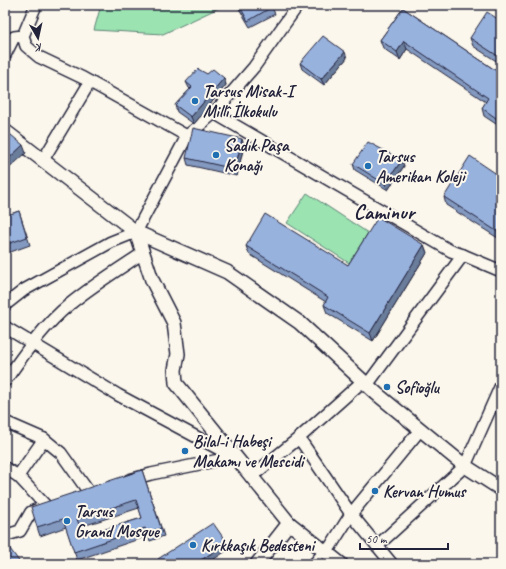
<svg xmlns="http://www.w3.org/2000/svg" width="506" height="569" font-family="Caveat,sans-serif">
<rect width="100%" height="100%" fill="#fbf7ec"/>
<filter id="ink" filterUnits="userSpaceOnUse"><feTurbulence type="fractalNoise" baseFrequency=".025" numOctaves="2"/><feDisplacementMap in="SourceGraphic" scale="8" xChannelSelector="R" yChannelSelector="G"/><feConvolveMatrix kernelMatrix="1 2 1 2 8 2 1 2 1" color-interpolation-filters="sRGB"/></filter>
<g filter="url(#ink)">
<!-- green -->
<g fill="#9be3b1" stroke="#5e8276">
<polygon points="101,5 225,5 163,34 94,30"/>
<polygon points="307,193 368,233 349,263 287,223"/>
</g>
<g fill="none" stroke-linecap="round" stroke-linejoin="round">
<!-- pedestrian casing -->
<g stroke="#22223b" stroke-width="11">
<polyline id="pedestrian" points="312,564 324,550"/>
</g>
<!-- minor casing -->
<g stroke="#22223b" stroke-width="14">
<g id="minor">
<polyline points="36,5 23,36 26,46 39,57 83,78 187,136"/>
<polyline points="5,55 14,37 23,36"/>
<polyline points="214,113 451,251 463,255 501,271"/>
<polyline points="43,160 90,82"/>
<polyline points="5,305 24,290 111,242 136,232 187,136 214,113 254,67 298,5"/>
<polyline points="5,327 118,395 234,457"/>
<path d="M5 381C24 354 44 325 70 304 93 285 119 269 143 253"/>
<polyline points="367,385 463,255"/>
<polyline points="5,422 44,439 61,453 88,491"/>
<polyline points="299,438 351,514 392,564"/>
<polyline points="5,468 18,476 46,506"/>
<polyline points="18,476 44,439"/>
<polyline points="251,477 299,438 363,381"/>
<polyline points="129,480 151,474 234,457"/>
<polyline points="5,535 10,534 20,531 31,512 46,506"/>
<polyline points="377,546 465,466 501,385"/>
<polyline points="327,552 351,514 420,430"/>
</g>
</g>
<!-- tertiary casing -->
<g stroke="#22223b" stroke-width="16">
<g id="tertiary">
<polyline points="5,131 136,232 227,272 300,323 377,394 465,466 501,489"/>
<polyline points="136,232 152,280 174,323 178,354 175,370 176,383 289,523 341,564"/>
<polyline points="257,564 289,523"/>
</g>
</g>
<!-- pedestrian -->
<use href="#pedestrian" stroke="#fbf7ec" stroke-width="8"/>
<!-- minor -->
<use href="#minor" stroke="#fbf7ec" stroke-width="11"/>
<!-- tertiary -->
<use href="#tertiary" stroke="#fbf7ec" stroke-width="13"/>
</g>
<!-- wall -->
<g fill="#8399bf" stroke="#22223b" fill-rule="evenodd">
<polygon points="237,5 271,5 275,14 250,27"/>
<polygon points="403,8 501,74 499,126 484,116 482,108 486,102 407,49 400,60 383,48 380,40"/>
<polygon points="501,21 501,64 473,46 470,38"/>
<polygon points="347,58 324,85 302,69 300,63"/>
<polygon points="207,74 224,78 226,85 194,124 177,112 175,105 190,89 189,88 186,82"/>
<polygon points="244,145 237,176 188,165 186,158"/>
<polygon points="402,160 404,166 388,190 355,170 353,164"/>
<polygon points="501,177 501,240 446,205 444,197"/>
<polygon points="19,211 30,245 5,254 5,216"/>
<polygon points="424,245 427,253 373,341 327,313 324,305 326,302 249,254 246,246 348,265"/>
<path d="M142 470 164 536 150 541 148 536 77 560 66 527 40 536 37 527ZM139 508 142 518 83 536 80 527Z"/>
</g>
<!-- shaded-wall -->
<g fill="#6a7d9b" stroke="#22223b">
<polygon points="404,41 407,49 400,60 397,52"/>
<polygon points="345,52 347,58 324,85 321,79"/>
<polygon points="224,78 226,85 194,124 191,117"/>
<polygon points="501,111 501,124 499,126 496,118"/>
<polygon points="242,139 244,145 237,176 235,169"/>
<polygon points="23,145 26,153 5,172 5,162"/>
<polygon points="402,160 404,166 388,190 385,184"/>
<polygon points="424,245 427,253 373,341 370,333"/>
<polygon points="227,543 229,549 207,564 195,564"/>
</g>
<!-- building -->
<g fill="#98b2de" stroke="#22223b" fill-rule="evenodd">
<polygon points="239,5 271,5 272,7 248,21"/>
<polygon points="403,8 501,74 501,111 496,118 482,108 488,98 404,41 397,52 380,40"/>
<polygon points="487,12 501,21 501,58 470,38"/>
<polygon points="323,36 345,52 321,79 300,63"/>
<polygon points="198,69 207,74 213,69 224,78 191,117 175,105 192,87 186,82"/>
<polygon points="193,128 242,139 235,169 186,158"/>
<polygon points="5,130 23,145 5,162"/>
<polygon points="368,142 402,160 385,184 353,164"/>
<polygon points="470,156 501,177 501,234 444,197"/>
<polygon points="19,211 27,237 5,245 5,216"/>
<polygon points="265,214 348,265 378,217 424,245 370,333 324,305 328,297 246,246"/>
<path d="M142 470 161 528 147 533 145 528 74 552 63 519 37 527 31 507ZM136 500 142 518 83 536 77 519Z"/>
<polygon points="213,523 227,543 195,564 162,564 158,559"/>
<polygon points="5,542 21,564 5,564"/>
</g>
</g>
<!-- markers -->
<g fill="#1f6fb2" stroke="#fbf7ec" stroke-width="1.5">
<circle cx="195" cy="101" r="4"/>
<circle cx="216" cy="155" r="4"/>
<circle cx="368" cy="166" r="4"/>
<circle cx="387" cy="387" r="4"/>
<circle cx="185" cy="451" r="4"/>
<circle cx="375" cy="491" r="4"/>
<circle cx="67" cy="521" r="4"/>
<circle cx="193" cy="545" r="4"/>
</g>
<g text-anchor="middle" dominant-baseline="central" stroke-width="4" stroke-linejoin="round" paint-order="stroke">
<!-- poi labels -->
<g font-size="17" font-weight="bold" fill="#22223b" stroke="#fbf7ec" text-anchor="start">
<text x="203" y="91">Tarsus Misak-I<tspan x="203" dy="20">Millî İlkokulu</tspan></text>
<text x="224" y="145">Sadık Paşa<tspan x="224" dy="20">Konağı</tspan></text>
<text x="376" y="156">Tarsus<tspan x="376" dy="20">Amerikan Koleji</tspan></text>
<text x="395" y="387">Sofioğlu</text>
<text x="193" y="441">Bilal-i Habeşi<tspan x="193" dy="20">Makamı ve Mescidi</tspan></text>
<text x="383" y="491">Kervan Humus</text>
<text x="75" y="511">Tarsus<tspan x="75" dy="20">Grand Mosque</tspan></text>
<text x="201" y="545">Kırkkaşık Bedesteni</text>
</g>
<!-- district labels -->
<g font-size="21" font-weight="bold" fill="#22223b" stroke="#fbf7ec">
<text x="384" y="212">Caminur</text>
</g>
</g>
<!-- margin -->
<rect width="506" height="569" fill="none" stroke="#fbf7ec" stroke-width="20"/>
<rect x="10" y="10" width="486" height="549" fill="none" stroke="#22223b" stroke-width="1.5" filter="url(#ink)"/>
<!-- north arrow -->
<g transform="translate(38 38) rotate(171)" stroke="#fbf7ec" stroke-width="3" paint-order="stroke">
<path d="M0-3L7 15L0 10L-7 15Z" fill="#22223b"/>
<text y="-6" font-size="11" font-weight="bold" text-anchor="middle" fill="#22223b">K</text>
</g>
<!-- scale -->
<path d="M360 543v6h88v-6" fill="none" stroke="#22223b" stroke-width="2"/>
<text x="366" y="543" font-size="12" fill="#22223b" stroke="#fbf7ec" stroke-width="3" paint-order="stroke">50 m</text>
</svg>
